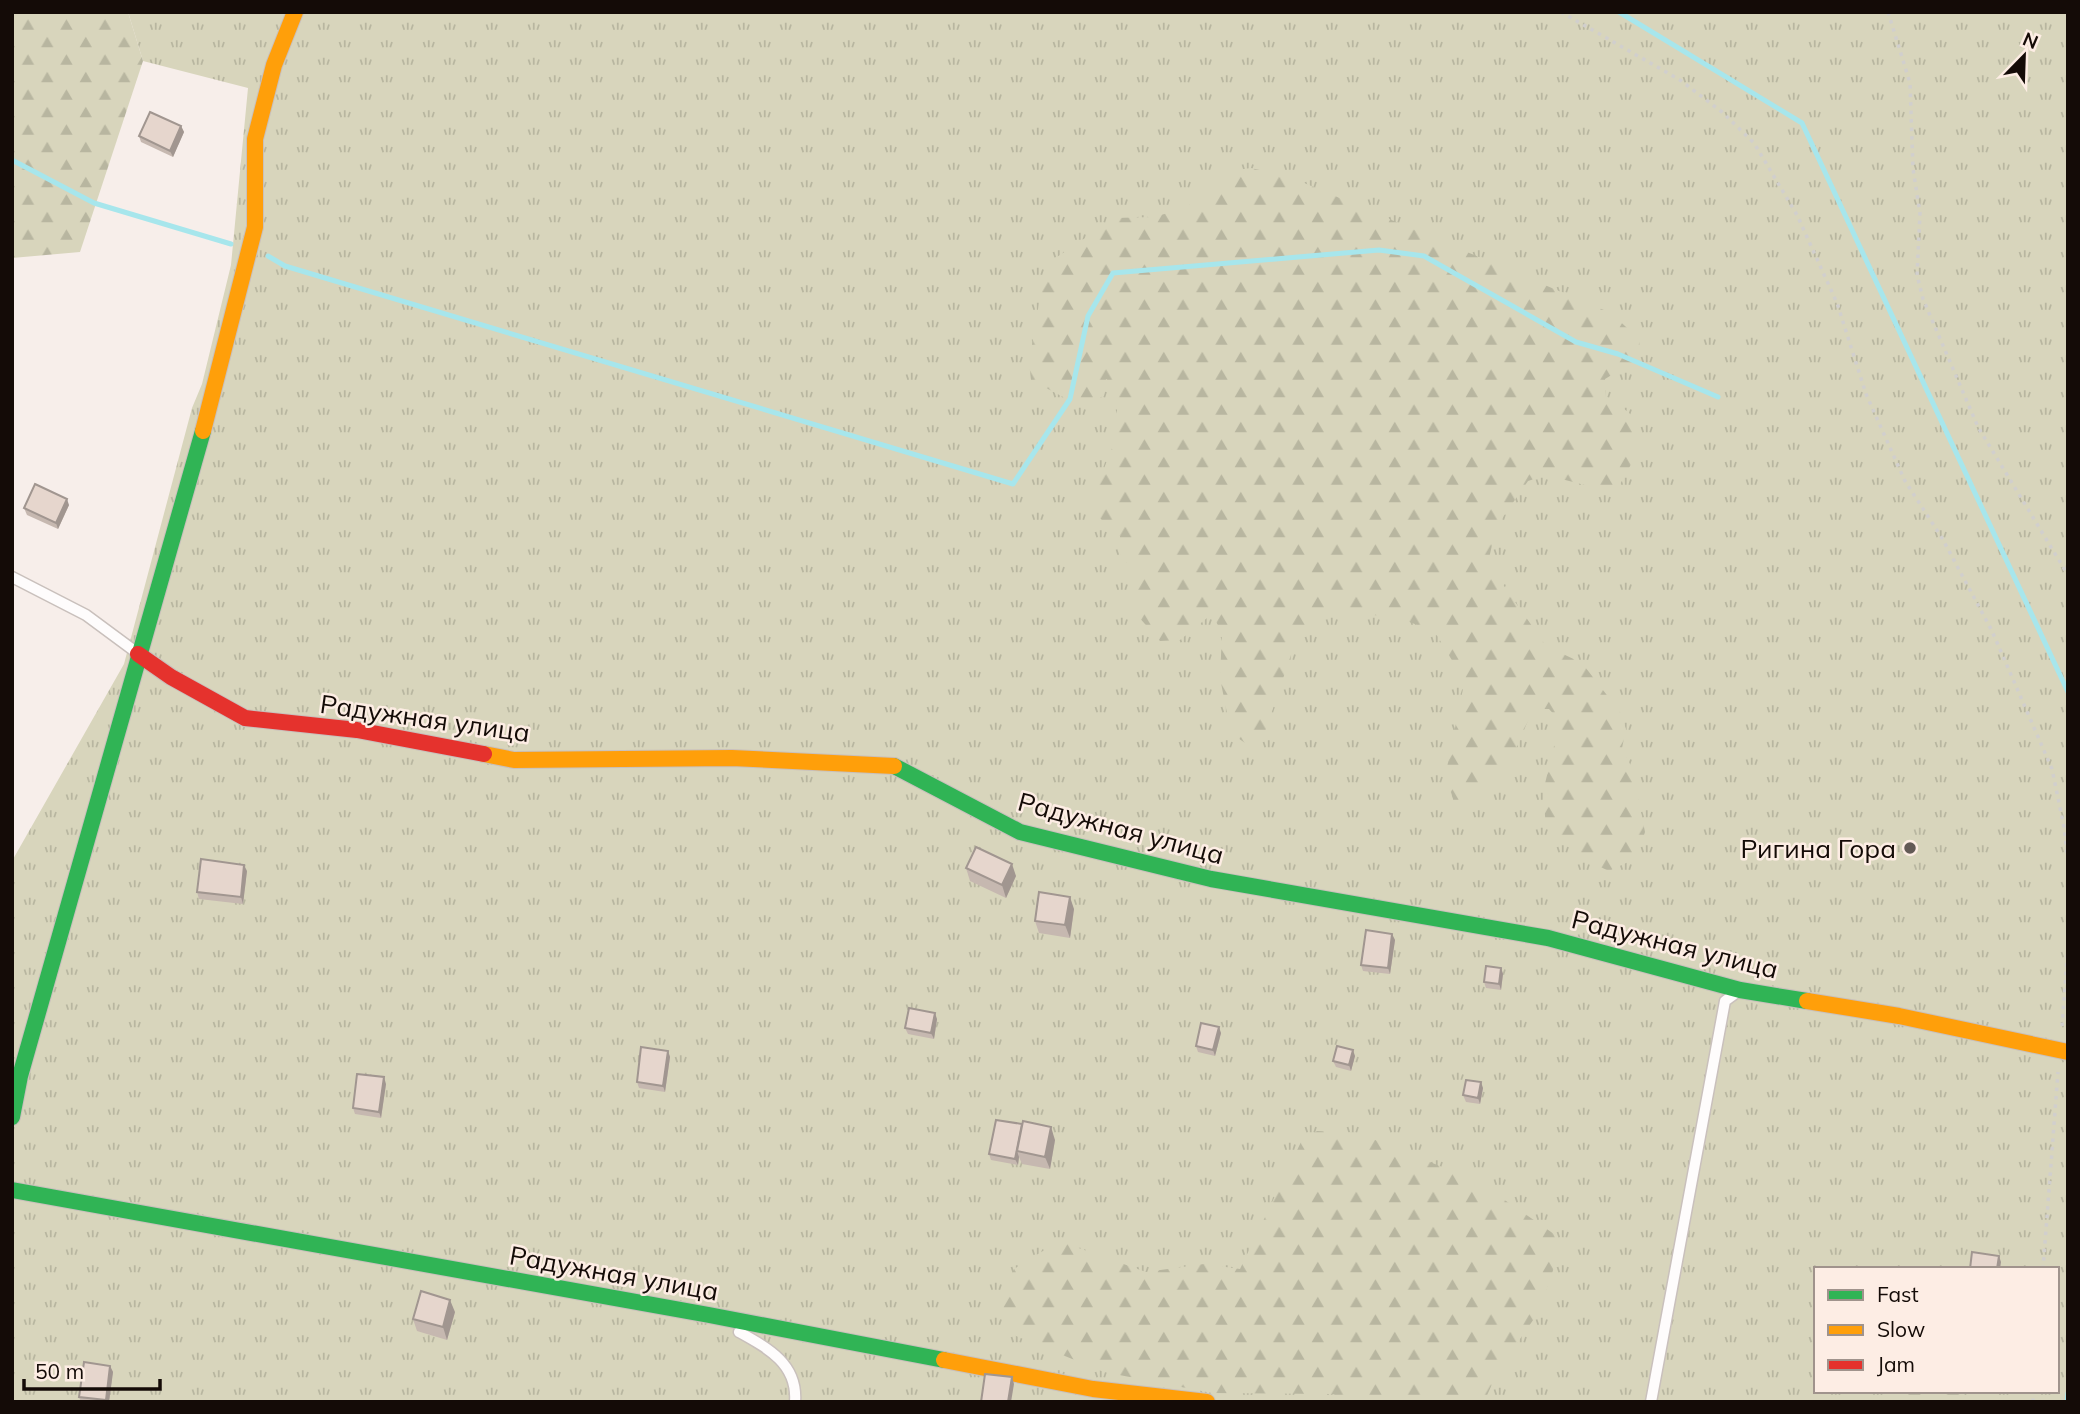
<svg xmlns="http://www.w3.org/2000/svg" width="2080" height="1414" font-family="Mulish,sans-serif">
<defs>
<pattern id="grass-tufts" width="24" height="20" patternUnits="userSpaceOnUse" patternTransform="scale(1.75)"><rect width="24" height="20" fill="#d8d5bc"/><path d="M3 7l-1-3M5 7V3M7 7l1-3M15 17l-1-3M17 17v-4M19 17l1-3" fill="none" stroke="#b8b6a0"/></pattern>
<pattern id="forest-firs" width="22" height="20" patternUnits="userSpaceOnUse" patternTransform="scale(1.75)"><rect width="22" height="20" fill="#d8d5bc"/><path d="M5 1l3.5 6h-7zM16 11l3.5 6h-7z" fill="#b8b6a0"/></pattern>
</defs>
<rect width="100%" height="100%" fill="#f7eeea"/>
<!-- grass -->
<path fill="url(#grass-tufts)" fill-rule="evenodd" d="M128 12H2068V1402H12V861L124 664 192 408 202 384 231 265 248 88 143 61ZM1816 1269H2057V1391H1816Z"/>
<!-- forest -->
<g fill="url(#forest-firs)">
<polygon points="12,12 128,12 143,61 80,252 12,258"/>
<path d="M1251 168 1290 177 1611 313 1640 340 1638 359 1605 379 1606 397C1615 403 1626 409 1633 417 1651 435 1628 470 1618 488L1600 489 1546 475 1528 481 1496 527 1488 563 1546 646 1582 663 1620 712 1626 729 1622 748 1632 768 1645 832 1639 850 1626 863 1609 871C1584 860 1566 846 1546 827L1543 792 1560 721 1549 709H1533L1504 777 1457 808 1445 777 1463 689 1459 672 1435 632 1402 619 1331 609 1314 615 1294 646 1263 738 1245 743 1231 733 1220 678 1222 633 1212 614 1180 640 1160 641 1137 615 1133 571 1120 554V536L1094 513V494L1114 443 1119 388 1106 379 1104 396 1087 402 1065 398 1031 380 1029 362 1041 292 1054 259 1115 218 1153 217 1172 212 1189 205 1229 171Z"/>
<polygon points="1317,1131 1358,1133 1477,1181 1554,1234 1559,1252 1540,1310 1498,1371 1484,1402 1367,1402 1332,1394 1212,1393 1104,1372 1016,1336 1001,1303 1014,1269 1059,1241 1146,1272 1204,1264 1240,1269 1301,1142"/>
<polygon points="1894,1391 1963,1391 1966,1402 1891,1402"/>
</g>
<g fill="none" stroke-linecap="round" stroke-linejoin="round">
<!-- stream -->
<g stroke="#a7e6ec" stroke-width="5">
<polyline points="1619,12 1802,123 2068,692"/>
<polyline points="12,160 94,203 231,244"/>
<polyline points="268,256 285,266 1013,484 1070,399 1088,316 1113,273 1379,250 1424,256 1576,342 1618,354 1718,397"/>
<polyline points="2067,1402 2068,1393"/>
</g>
<!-- lane casing -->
<g stroke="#c9c0bc" stroke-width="13">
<g id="lane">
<polyline points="12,577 86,615 136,652"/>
<path d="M739 1332C768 1348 798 1364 795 1402"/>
<polyline points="1651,1402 1725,1001 1736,993"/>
</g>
</g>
<!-- fast casing -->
<g stroke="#c9c0bc" stroke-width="18">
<g id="fast">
<polyline points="894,766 1020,832 1211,879 1548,938 1740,990 1807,1001"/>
<polyline points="12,1117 20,1076 203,431"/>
<polyline points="12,1190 709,1315 944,1360"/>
</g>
</g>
<!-- slow casing -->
<g stroke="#c9c0bc" stroke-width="18">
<g id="slow">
<polyline points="203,431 255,227 255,139 274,65 295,12"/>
<polyline points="484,754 514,760 732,758 894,766"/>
<polyline points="1807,1001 1899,1016 2068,1052"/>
<polyline points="944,1360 1093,1389 1207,1402"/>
</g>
</g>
<!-- jam casing -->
<g stroke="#c9c0bc" stroke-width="18">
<polyline id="jam" points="138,654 171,677 245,718 357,730 484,754"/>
</g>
<!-- path -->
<g stroke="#d1cfcd" stroke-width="3.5" stroke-dasharray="3.5 5" stroke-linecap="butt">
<polyline points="1561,12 1680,80 1722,112 1754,143 1797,215 1837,303 1866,394 1905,481 1942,538 1992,631 2052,769 2064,827 2068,861"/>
<polyline points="1888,12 1910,83 1913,169 1920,213 1917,275 1923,299 1978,427 2068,575"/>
<polyline points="2062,1026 2068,947"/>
<polyline points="2043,1269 2058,1072"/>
<polyline points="2033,1402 2033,1391"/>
</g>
<!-- lane -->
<use href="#lane" stroke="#fefcfc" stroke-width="10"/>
<!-- fast -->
<use href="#fast" stroke="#30b455" stroke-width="16"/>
<!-- slow -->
<use href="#slow" stroke="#ff9f0a" stroke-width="16"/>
<!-- jam -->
<use href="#jam" stroke="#e5322d" stroke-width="16"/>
</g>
<!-- wall -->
<g fill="#c6b8b0">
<polygon points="181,126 184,132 173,157 141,142 139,136"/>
<polygon points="69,505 58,529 27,515 24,508"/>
<polygon points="966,868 1016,876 1006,898 970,881"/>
<polygon points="247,871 243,904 199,899 197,892"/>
<polygon points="1074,909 1070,938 1039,933 1035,921"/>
<polygon points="1392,934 1395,940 1390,974 1363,971 1361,965"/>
<polygon points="1501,968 1503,974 1501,990 1486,988 1484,982"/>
<polygon points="937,1019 934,1039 908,1034 905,1028"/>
<polygon points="1221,1033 1215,1056 1198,1052 1196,1046"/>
<polygon points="668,1051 670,1057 665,1092 639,1088 637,1082"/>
<polygon points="1355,1056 1351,1071 1336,1067 1333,1061"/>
<polygon points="386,1084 381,1118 355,1114 353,1108"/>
<polygon points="1483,1088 1480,1104 1466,1102 1463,1095"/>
<polygon points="1055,1140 1050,1169 1022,1164 1019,1157 1018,1165 991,1160 989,1154"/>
<polygon points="455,1312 447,1340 417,1331 413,1319"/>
<polygon points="110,1366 113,1372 109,1402 81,1402 79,1397"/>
</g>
<!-- shaded-wall -->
<g fill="#a19690">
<polygon points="181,126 184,132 173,157 170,151"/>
<polygon points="67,499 69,505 58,529 56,523"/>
<polygon points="1012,864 1016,876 1006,898 1002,885"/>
<polygon points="244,865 247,871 243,904 241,897"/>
<polygon points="1070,897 1074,909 1070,938 1065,925"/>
<polygon points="1392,934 1395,940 1390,974 1388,968"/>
<polygon points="1501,968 1503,974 1501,990 1499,984"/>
<polygon points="935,1013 937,1019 934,1039 931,1033"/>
<polygon points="1219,1027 1221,1033 1215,1056 1213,1050"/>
<polygon points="1353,1050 1355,1056 1351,1071 1349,1065"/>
<polygon points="668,1051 670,1057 665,1092 663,1086"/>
<polygon points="384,1077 386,1084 381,1118 379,1112"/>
<polygon points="1481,1082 1483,1088 1480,1104 1478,1098"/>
<polygon points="1051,1127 1055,1140 1050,1169 1045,1157"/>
<polygon points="1017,1151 1019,1157 1018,1165 1015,1159"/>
<polygon points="1999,1256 2001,1262 2000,1269 1997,1269"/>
<polygon points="450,1300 455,1312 447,1340 443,1327"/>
<polygon points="110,1366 113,1372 109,1402 106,1402"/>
<polygon points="1012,1377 1014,1384 1011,1402 1008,1402"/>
</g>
<!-- building -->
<g fill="#e6d6cd" stroke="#a19690" stroke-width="2">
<polygon points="150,112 181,126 170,151 139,136"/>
<polygon points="35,484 67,499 56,523 24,508"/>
<polygon points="976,847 1012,864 1002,885 966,868"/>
<polygon points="201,859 244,865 241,897 197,892"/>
<polygon points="1039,892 1070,897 1065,925 1035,921"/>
<polygon points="1366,930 1392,934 1388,968 1361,965"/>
<polygon points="1486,966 1501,968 1499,984 1484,982"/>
<polygon points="909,1008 935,1013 931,1033 905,1028"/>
<polygon points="1201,1023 1219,1027 1213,1050 1196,1046"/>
<polygon points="1337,1046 1353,1050 1349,1065 1333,1061"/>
<polygon points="641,1047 668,1051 663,1086 637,1082"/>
<polygon points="357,1074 384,1077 379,1112 353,1108"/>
<polygon points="1466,1080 1481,1082 1478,1098 1463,1095"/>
<polygon points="996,1120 1022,1124 1015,1159 989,1154"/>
<polygon points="1023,1121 1051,1127 1045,1157 1017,1151"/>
<polygon points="1972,1252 1999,1256 1997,1269 1970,1269"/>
<polygon points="421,1291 450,1300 443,1327 413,1319"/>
<polygon points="84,1362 110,1366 106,1400 79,1397"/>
<polygon points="985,1374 1012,1377 1008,1402 981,1402"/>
</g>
<!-- markers -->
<circle fill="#635a56" stroke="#fdede4" stroke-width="2.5" cx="1910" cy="848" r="7"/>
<g text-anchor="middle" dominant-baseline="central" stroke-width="5" stroke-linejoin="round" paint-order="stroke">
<!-- street labels -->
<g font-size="26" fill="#140b07" stroke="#fdede4">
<text transform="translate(425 718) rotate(8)">Радужная улица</text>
<text transform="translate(1121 828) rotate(15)">Радужная улица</text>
<text transform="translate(1675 944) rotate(14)">Радужная улица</text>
<text transform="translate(614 1273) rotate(10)">Радужная улица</text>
</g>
<!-- poi labels -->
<g font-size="26" fill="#140b07" stroke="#fdede4" text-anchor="end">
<text x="1896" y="848">Ригина Гора</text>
</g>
</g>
<!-- border -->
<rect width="2080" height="1414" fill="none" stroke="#140b07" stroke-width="28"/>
<!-- legend -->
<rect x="1814" y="1267" width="245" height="126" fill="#fdede4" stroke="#a0938c" stroke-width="2"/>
<rect x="1828" y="1290" width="35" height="10" fill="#30b455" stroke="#a0938c" stroke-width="2"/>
<text x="1877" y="1302" font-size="21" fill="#140b07">Fast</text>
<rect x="1828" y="1325" width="35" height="10" fill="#ff9f0a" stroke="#a0938c" stroke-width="2"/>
<text x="1877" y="1337" font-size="21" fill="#140b07">Slow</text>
<rect x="1828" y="1360" width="35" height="10" fill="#e5322d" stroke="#a0938c" stroke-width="2"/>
<text x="1877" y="1372" font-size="21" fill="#140b07">Jam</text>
<!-- north arrow -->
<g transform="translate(2024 56) rotate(23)" stroke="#fdede4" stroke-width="5" paint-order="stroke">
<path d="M0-5L12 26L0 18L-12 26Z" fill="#140b07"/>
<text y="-10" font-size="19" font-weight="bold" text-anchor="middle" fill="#140b07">N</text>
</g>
<!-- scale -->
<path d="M24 1379v10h136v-10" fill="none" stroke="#140b07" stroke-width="3.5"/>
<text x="35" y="1379" font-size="21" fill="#140b07" stroke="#fdede4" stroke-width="5" paint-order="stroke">50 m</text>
</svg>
